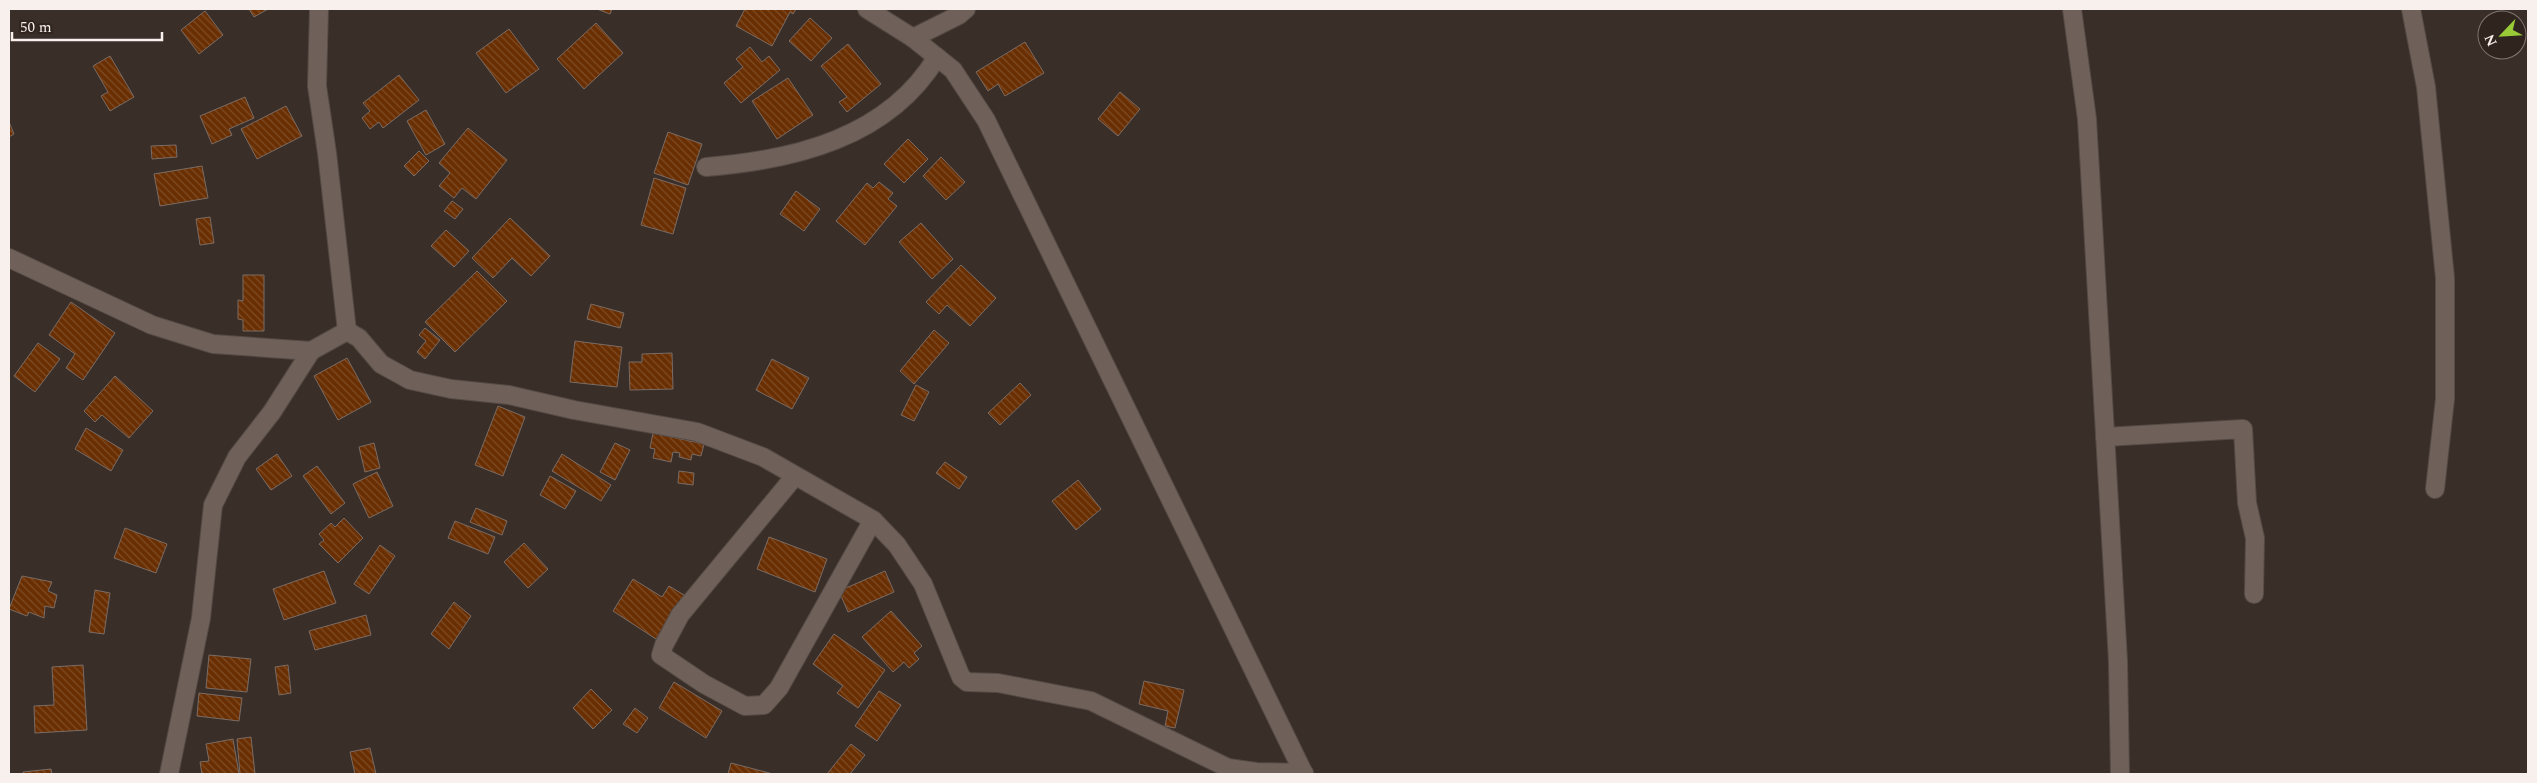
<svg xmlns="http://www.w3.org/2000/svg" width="2537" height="783" font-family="Spectral,serif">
<defs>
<pattern id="building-back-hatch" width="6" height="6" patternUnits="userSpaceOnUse" patternTransform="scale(1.25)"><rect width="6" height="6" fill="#692e01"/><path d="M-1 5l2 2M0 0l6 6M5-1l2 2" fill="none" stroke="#7f4d26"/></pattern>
</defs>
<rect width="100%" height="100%" fill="#3a2e28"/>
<!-- building -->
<g fill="url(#building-back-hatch)" stroke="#7a6c65">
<polygon points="249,9 268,9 254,17"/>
<polygon points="597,9 612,9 610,14"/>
<polygon points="745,9 796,9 793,14 790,12 772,46 736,26"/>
<polygon points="205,11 223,35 199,54 181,30"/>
<polygon points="810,18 832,38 811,61 789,41"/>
<polygon points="596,23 623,53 584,89 557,59"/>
<polygon points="509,29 539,69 506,93 476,53"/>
<polygon points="1025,42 1044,73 1005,96 998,84 988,91 976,72"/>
<polygon points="848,44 881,84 847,112 839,102 847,97 821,66"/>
<polygon points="750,47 762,62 769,56 780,70 741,103 724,83 743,67 736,59"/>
<polygon points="110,56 134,97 110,111 101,96 108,92 93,66"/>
<polygon points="399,75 419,100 383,128 379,122 370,129 362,118 370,111 363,103"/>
<polygon points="788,78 813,115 777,139 752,101"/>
<polygon points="1120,92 1140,109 1118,136 1098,119"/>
<polygon points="245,97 254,118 229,129 232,135 212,144 200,116"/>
<polygon points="286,106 302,136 257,159 241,129"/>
<polygon points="426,110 445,144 426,155 407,121"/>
<polygon points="9,122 14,134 9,137"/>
<polygon points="468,128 507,160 476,199 462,188 454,198 439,186 450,173 439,163"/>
<polygon points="668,132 702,144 688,185 654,173"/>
<polygon points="908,139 928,159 904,183 884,164"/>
<polygon points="176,145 177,157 152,159 151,146"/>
<polygon points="419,151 429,161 414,176 404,166"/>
<polygon points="941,157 965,182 946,200 923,176"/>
<polygon points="202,166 208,198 160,206 154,174"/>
<polygon points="654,178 686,188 673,234 641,225"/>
<polygon points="879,182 893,193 888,199 897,206 865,245 836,221 867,183 873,188"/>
<polygon points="796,191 820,209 804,231 780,214"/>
<polygon points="452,201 463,209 455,219 444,211"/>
<polygon points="210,217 214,243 200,245 196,219"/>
<polygon points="510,218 550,256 531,276 512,258 493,278 472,258"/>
<polygon points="921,223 953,259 932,279 899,242"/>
<polygon points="446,230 469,251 454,267 431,246"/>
<polygon points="961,265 996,298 970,326 947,305 939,314 926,302"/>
<polygon points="477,271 507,301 455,352 425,322"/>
<polygon points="243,275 264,275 264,331 243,331 243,320 238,319 238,300 243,301"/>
<polygon points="71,302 115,333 83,380 66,368 75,354 49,335"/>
<polygon points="591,304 624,313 620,328 587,319"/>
<polygon points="425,328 440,340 425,359 417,352 426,341 419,335"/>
<polygon points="934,330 949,343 914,384 900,371"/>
<polygon points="575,341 622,347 617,387 570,382"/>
<polygon points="38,343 60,359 35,392 14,376"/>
<polygon points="672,353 673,389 630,390 629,362 642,362 642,354"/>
<polygon points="347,358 371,402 338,420 314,376"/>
<polygon points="772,359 809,378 792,409 756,390"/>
<polygon points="115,376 153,411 129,438 102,415 95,422 84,411"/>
<polygon points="1020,383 1031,395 1000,425 988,413"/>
<polygon points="916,385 929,392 914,421 901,415"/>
<polygon points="498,406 525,417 503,476 475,465"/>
<polygon points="86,428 123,450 111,471 75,449"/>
<polygon points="653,433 704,444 701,456 692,454 691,460 679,457 680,453 673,452 671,462 653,458 655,449 650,448"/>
<polygon points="374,443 380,468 365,472 359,447"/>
<polygon points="615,443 630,450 615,480 600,472"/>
<polygon points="277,454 292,476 271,490 256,469"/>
<polygon points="562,454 611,485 601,501 552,471"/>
<polygon points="945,462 967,477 959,489 936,473"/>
<polygon points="317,466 345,503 331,514 303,476"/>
<polygon points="679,471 694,473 693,485 678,483"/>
<polygon points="377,472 393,506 369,518 353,484"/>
<polygon points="550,476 576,491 565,509 540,495"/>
<polygon points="1078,480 1101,509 1076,530 1052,501"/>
<polygon points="476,508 507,521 502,535 470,522"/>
<polygon points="344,518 363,538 338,563 319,544 324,540 319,534 331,523 335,527"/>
<polygon points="455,521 495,537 488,554 448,538"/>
<polygon points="125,528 167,544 156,573 114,558"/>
<polygon points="769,537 827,559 815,592 757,569"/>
<polygon points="524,543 548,569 528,588 504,562"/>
<polygon points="380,545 395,556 369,594 354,584"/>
<polygon points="324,571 336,603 284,620 273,589"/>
<polygon points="885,571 894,592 848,612 839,591"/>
<polygon points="22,576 52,582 48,591 57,595 54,608 45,606 44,618 29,612 27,616 9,609"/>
<polygon points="633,579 662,597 669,586 684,595 656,639 613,611"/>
<polygon points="95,590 110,593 104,634 89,632"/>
<polygon points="454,602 471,616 449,649 431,634"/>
<polygon points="891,611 922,646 914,653 919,659 909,668 904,662 893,672 862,637"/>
<polygon points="366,615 371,635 315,650 309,631"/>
<polygon points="834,634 885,670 858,708 837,693 843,686 813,664"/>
<polygon points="209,655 251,659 247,692 206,688"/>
<polygon points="83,665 87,730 35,733 34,706 54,705 52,667"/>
<polygon points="288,665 291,693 279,695 275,667"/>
<polygon points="1144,681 1184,690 1175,728 1165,726 1168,711 1139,704"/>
<polygon points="674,682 722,711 706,738 659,708"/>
<polygon points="591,689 612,710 593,729 573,708"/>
<polygon points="879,691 901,705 877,741 855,726"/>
<polygon points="199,693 242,698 239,721 197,716"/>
<polygon points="635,708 648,718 637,733 623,724"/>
<polygon points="251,737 255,774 240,774 237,739"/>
<polygon points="233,739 239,774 202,774 200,762 209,761 206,744"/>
<polygon points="851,744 865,755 850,774 827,774"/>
<polygon points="370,748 376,774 355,774 350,752"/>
<polygon points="731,763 773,774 728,774"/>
<polygon points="51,769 52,774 23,774 23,772"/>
</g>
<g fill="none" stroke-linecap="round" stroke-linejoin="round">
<!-- minor casing -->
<g stroke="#554a46" stroke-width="20">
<g id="minor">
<polyline points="319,9 317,86 327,153 347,331"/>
<polyline points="867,9 913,38 953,70 986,120 1304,774"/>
<polyline points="2072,9 2087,119 2118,661 2120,774"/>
<polyline points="2411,9 2426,87 2445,278 2445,399 2435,489"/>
<polyline points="913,38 959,15 966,9"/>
<path d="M706 167C794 160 888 138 937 57"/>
<polyline points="9,258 152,325 213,344 311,351 347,331 359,338 381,364 410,380 451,389 509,395 574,410 697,432 763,457 873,520 897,545 923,584 961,677 967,682 998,683 1091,701 1228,768 1256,772 1304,773"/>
<polyline points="2105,437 2243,429 2247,503 2255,538 2254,594"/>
<polyline points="795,476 680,615 664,645 661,655 704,684 745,706 764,705 779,688 873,520"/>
<polyline points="169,774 201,618 213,505 237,457 272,412 311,351"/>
</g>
</g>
<!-- minor -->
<use href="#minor" stroke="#6f615a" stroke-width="18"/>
</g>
<!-- border -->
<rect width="2537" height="783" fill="none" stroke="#f8f0ec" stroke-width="20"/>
<!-- north arrow -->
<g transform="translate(2502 35) rotate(245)"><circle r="24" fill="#30251e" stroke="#807670"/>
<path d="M0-4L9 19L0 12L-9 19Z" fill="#98cb37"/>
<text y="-8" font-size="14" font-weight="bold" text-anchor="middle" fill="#f8f0ec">N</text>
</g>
<!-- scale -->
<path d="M12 32v8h150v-8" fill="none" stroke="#f8f0ec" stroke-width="2.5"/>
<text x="20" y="32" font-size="15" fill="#f8f0ec" stroke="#30251e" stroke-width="4" paint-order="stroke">50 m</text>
</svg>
